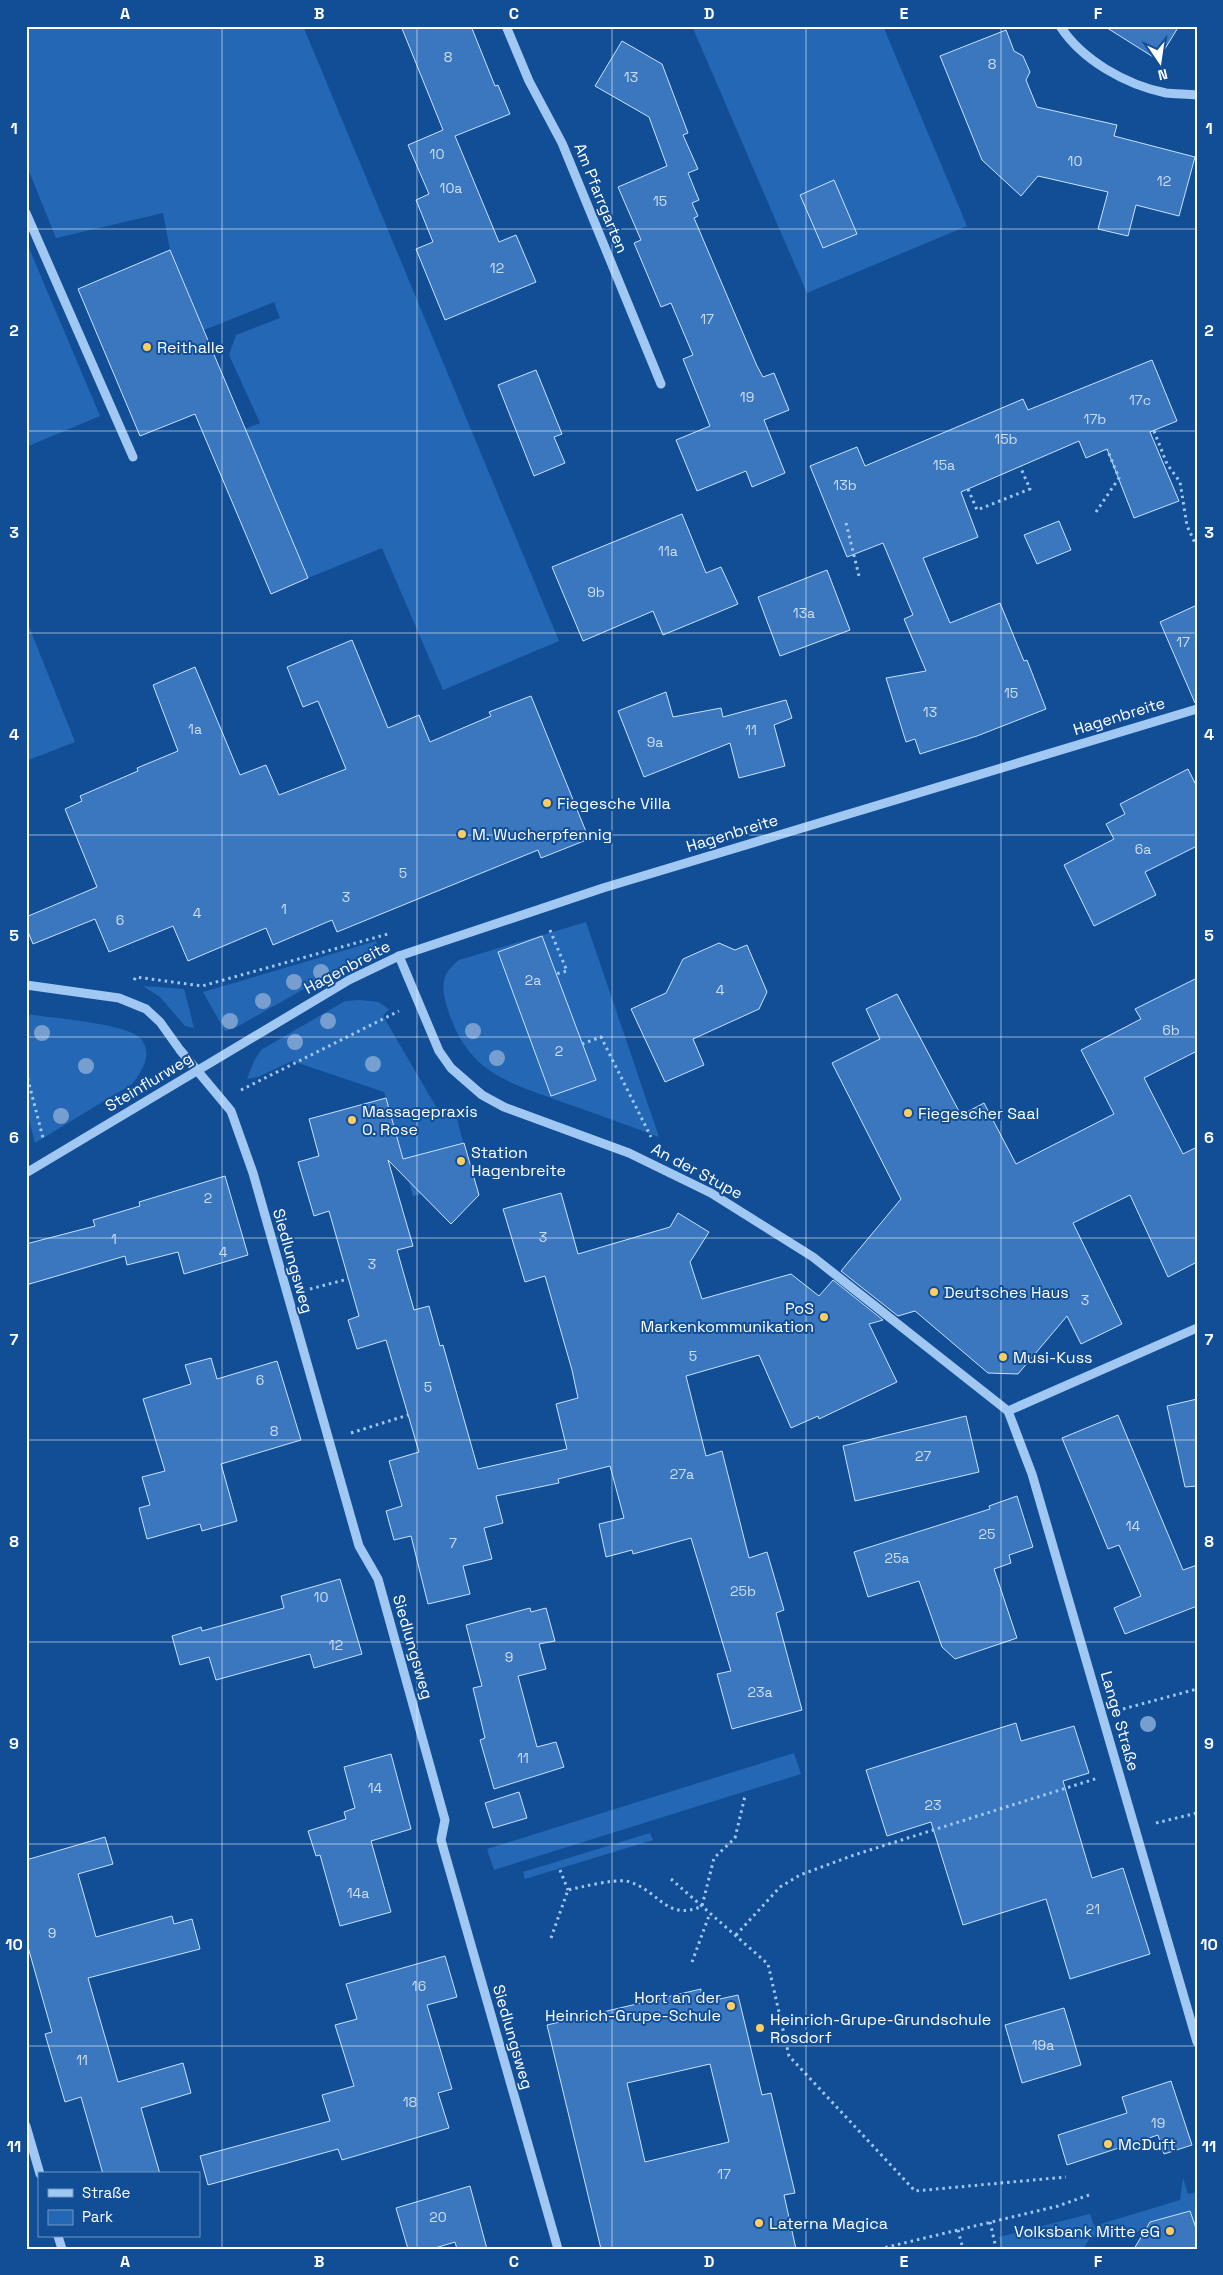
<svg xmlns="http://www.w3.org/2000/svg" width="1223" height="2275" font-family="'Space Grotesk',sans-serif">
<rect width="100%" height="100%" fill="#114e96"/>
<!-- green -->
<g fill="#2468b5">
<polygon points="26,26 303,26 559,641 443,690 382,548 308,578 245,429 260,423 229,355 236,335 280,318 274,302 204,330 170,250 163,213 56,238 26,164"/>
<polygon points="692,26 883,26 967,226 807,293"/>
<polygon points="26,241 100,416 26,447"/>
<polygon points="26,619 75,742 26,761"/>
<path d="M586 922 659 1137C628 1125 596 1114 565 1103 507 1082 467 1073 447 1007 441 986 441 974 459 960Z"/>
<polygon points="376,941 378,947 235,1028 225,1031 203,992"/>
<polygon points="143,986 184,989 194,1028 185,1026 160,997"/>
<polygon points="360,1000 378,1002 389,1009 383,1016 438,1110 457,1119 473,1180 413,1196 384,1092 292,1061 258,1077 247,1079 254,1061 261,1050 345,1001"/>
<path d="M26 1014C50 1018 125 1023 140 1038 154 1053 142 1071 132 1084L35 1143 26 1108Z"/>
<polygon points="794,1753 801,1774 494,1870 487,1849"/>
<polygon points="650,1833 653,1840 525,1879 523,1872"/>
<polygon points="1183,2178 1188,2194 1197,2192 1197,2231 1192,2217 1183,2213 1150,2222 1145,2230 1128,2234 1119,2230 1090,2238 1083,2249 999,2249 1001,2246 999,2237 1090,2214 1094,2226 1180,2200"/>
</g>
<!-- building -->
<g fill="#3a77be" stroke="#c8e2fd" fill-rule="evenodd">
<polygon points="401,26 471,26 495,86 498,85 510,114 455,136 499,242 516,235 536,282 445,320 416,249 433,242 416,200 429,194 408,145 443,130"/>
<polygon points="1104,26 1179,26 1158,60"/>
<polygon points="1006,30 1014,51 1023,56 1030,72 1026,80 1037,107 1117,125 1114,136 1195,157 1179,216 1136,205 1128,236 1098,229 1108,192 1038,176 1021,196 982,160 940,56"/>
<polygon points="622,41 662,64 688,133 683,135 698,169 688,173 699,200 692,203 698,216 694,218 757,366 763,377 774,373 789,410 764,420 785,473 752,487 746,471 697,491 676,440 710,426 683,359 693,355 671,303 661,307 634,243 641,240 618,187 667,166 649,117 595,86"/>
<polygon points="834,180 857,234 823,248 800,195"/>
<polygon points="170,250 308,578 271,594 195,414 140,436 78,289"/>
<polygon points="1152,360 1177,421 1150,432 1179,501 1134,518 1107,449 1086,458 1079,441 961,492 978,537 923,558 950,623 1000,603 1024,661 1027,660 1046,709 977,736 920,754 915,739 906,742 886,678 926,671 904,619 913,615 883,543 847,557 810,466 857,447 865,466 1023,399 1028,410"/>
<polygon points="536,370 562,434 554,437 565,463 534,476 498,385"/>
<polygon points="682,514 706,573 721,567 738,604 663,635 653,611 583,641 552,567"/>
<polygon points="1059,521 1071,550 1037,564 1024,535"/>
<polygon points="827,570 850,630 780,656 758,597"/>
<polygon points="1197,605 1197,703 1195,703 1160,622"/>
<polygon points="352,640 388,728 419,715 430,742 491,716 489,712 531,696 589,839 541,858 538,850 337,932 332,920 273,945 266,928 188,961 173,926 109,952 95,919 33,944 26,927 26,917 97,887 65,809 82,801 80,796 138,771 137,768 178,751 153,685 195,667 240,775 266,765 279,795 346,769 318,701 303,707 287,667"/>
<polygon points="666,692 673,717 721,708 723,717 786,700 792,718 774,725 785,766 739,778 730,743 644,777 618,711"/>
<polygon points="1188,769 1197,787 1197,846 1145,872 1156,895 1094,926 1064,865 1114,839 1106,824 1125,814 1120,804"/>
<polygon points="542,936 596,1080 551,1096 498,952"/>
<polygon points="719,943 735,950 747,945 767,992 759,1009 693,1039 704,1065 665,1082 631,1009 666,993 683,959"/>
<polygon points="1197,978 1197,1051 1144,1078 1183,1154 1197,1147 1197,1262 1168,1277 1130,1195 1073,1223 1122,1324 1081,1344 1067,1316 1018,1374 988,1373 915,1311 898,1316 841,1271 901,1199 832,1063 880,1039 866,1009 897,994 961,1115 984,1103 1016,1164 1114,1114 1081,1050 1141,1019 1135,1009"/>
<polygon points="386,1098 403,1159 464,1143 479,1195 451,1224 388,1160 413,1246 397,1250 414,1310 429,1306 440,1346 443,1345 478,1469 567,1449 556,1404 578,1398 572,1370 545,1276 525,1282 503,1209 561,1193 578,1254 670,1227 678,1213 709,1232 690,1262 702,1299 791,1274 819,1296 833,1280 883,1320 869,1324 897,1382 819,1419 818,1416 791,1428 759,1355 686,1376 706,1456 722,1451 749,1558 767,1552 784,1610 776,1613 802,1710 732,1729 717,1674 731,1671 691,1538 633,1554 632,1550 606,1557 599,1524 624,1518 610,1466 558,1479 559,1483 496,1496 503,1523 484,1528 492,1559 463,1566 470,1594 428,1604 411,1536 394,1540 386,1511 402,1506 389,1461 419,1452 386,1340 357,1349 348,1320 359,1316 329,1211 314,1216 298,1162 319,1156 309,1119"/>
<polygon points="225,1176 248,1255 184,1274 178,1252 127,1265 125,1256 26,1285 26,1244 95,1226 93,1220 140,1206 139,1202"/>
<polygon points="211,1358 217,1379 277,1361 301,1440 221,1464 237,1521 202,1531 200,1524 147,1539 139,1508 150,1505 142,1477 165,1471 143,1399 191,1384 185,1365"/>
<polygon points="1197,1399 1197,1486 1185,1487 1167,1406"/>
<polygon points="1118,1415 1183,1570 1197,1565 1197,1606 1125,1634 1114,1608 1141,1596 1119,1545 1108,1549 1062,1438"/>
<polygon points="966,1416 979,1472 855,1501 843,1446"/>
<polygon points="1017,1496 1033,1547 1009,1555 1011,1563 994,1569 1017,1638 955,1659 942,1647 919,1581 868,1597 854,1552 990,1509 989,1506"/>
<polygon points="340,1579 362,1654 314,1668 310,1654 216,1680 209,1657 180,1665 172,1636 201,1627 202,1631 284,1608 281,1596"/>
<polygon points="530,1608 531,1612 546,1608 555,1641 539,1644 546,1669 518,1676 537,1747 556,1742 564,1767 494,1789 480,1740 485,1738 473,1688 482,1686 466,1625"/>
<polygon points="1016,1723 1021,1741 1074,1726 1089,1773 1063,1781 1092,1878 1123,1868 1150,1954 1070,1979 1046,1899 963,1925 931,1822 887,1836 866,1770"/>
<polygon points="391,1754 411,1829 371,1841 391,1912 340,1926 320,1855 316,1856 308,1831 346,1819 344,1812 355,1808 344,1767"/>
<polygon points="519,1792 527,1818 493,1828 485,1803"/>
<polygon points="105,1837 113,1864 78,1874 96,1937 172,1916 174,1924 192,1919 200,1949 88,1978 118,2082 183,2063 191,2093 141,2108 160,2174 103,2174 81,2097 65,2102 45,2034 52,2032 26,1940 26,1860"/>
<polygon points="445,1956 457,1997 427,2005 452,2089 438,2093 449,2128 342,2160 338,2149 208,2185 200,2156 330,2121 322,2095 354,2086 335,2025 357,2019 346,1984"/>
<path d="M701 1989 702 2003 738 1995 762 2095 771 2093 795 2193 784 2195 796 2249H601L547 2025ZM710 2064 729 2142 645 2162 627 2083Z"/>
<polygon points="1064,2008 1081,2065 1022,2083 1005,2025"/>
<polygon points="1171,2081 1192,2145 1164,2154 1158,2135 1067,2165 1058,2135 1127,2113 1122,2097"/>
<polygon points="470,2186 487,2249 457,2249 455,2242 432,2249 408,2249 396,2208"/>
<polygon points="1190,2211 1197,2231 1197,2249 1134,2249 1150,2222"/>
</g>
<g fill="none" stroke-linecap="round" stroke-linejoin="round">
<!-- path -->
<g stroke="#a1c8f3" stroke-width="3" stroke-dasharray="2.5 4" stroke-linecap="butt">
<polyline points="1154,431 1167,464 1180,482 1187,526 1197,547"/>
<polyline points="968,489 977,510 1030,489 1020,466"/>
<polyline points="1096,512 1119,478 1107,449"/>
<polyline points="846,523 859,576"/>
<polyline points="550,930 567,971 556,974"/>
<polyline points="134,980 136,977 202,986 388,934"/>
<polyline points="582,1044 601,1037 651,1137"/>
<polyline points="26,1072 43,1138"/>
<polyline points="241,1090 399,1011"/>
<polyline points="310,1289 348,1279"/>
<polyline points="351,1433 408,1415"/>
<polyline points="1123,1709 1197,1689"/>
<polyline points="1156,1823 1197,1813"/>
<polyline points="560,1870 568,1890"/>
<polyline points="671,1879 768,1964 789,2056 915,2191 1066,2177"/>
<polyline points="736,1935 780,1887 800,1875 854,1855 1098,1778"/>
<path d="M551 1938 568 1890C581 1887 614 1879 626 1881 658 1888 666 1923 702 1906L714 1858 735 1838 745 1796"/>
<polyline points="692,1962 710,1913"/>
<polyline points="990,2222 996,2248"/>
<polyline points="958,2230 963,2249"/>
<polyline points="879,2249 1058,2206 1089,2195"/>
</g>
<!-- minor -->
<g stroke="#a1c8f3" stroke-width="9">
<polyline points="506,26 529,81 562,143 661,384"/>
<path d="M1060 26C1082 60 1126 85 1166 93 1176 94 1187 94 1197 95"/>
<polyline points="26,213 133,457"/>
<polyline points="399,956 439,1051 451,1068 482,1095 504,1107 629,1153 711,1193 813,1257 1008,1411"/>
<polyline points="26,985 119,998 146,1009 160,1022 180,1050 231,1111 253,1173 359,1546 378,1579 445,1820 441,1840 558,2249"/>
<polyline points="26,1173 349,980 399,956 603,888 1197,709"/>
<polyline points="1008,1411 1032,1474 1197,2042"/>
<polyline points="1008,1411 1197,1328"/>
<polyline points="26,2126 40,2174"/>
<polyline points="58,2236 62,2249"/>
</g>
</g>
<!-- trees -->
<g fill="#769fcf">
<circle cx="321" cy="972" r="8"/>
<circle cx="294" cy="982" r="8"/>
<circle cx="263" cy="1001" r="8"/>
<circle cx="230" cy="1021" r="8"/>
<circle cx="328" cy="1021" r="8"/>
<circle cx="473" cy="1031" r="8"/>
<circle cx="42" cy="1033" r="8"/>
<circle cx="295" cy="1042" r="8"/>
<circle cx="497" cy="1058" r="8"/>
<circle cx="373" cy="1064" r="8"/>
<circle cx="86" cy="1066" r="8"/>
<circle cx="61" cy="1116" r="8"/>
<circle cx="1148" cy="1724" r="8"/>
</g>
<!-- grid -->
<path fill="none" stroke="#fff" stroke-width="1" stroke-opacity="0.55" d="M222 26V2249M417 26V2249M612 26V2249M806 26V2249M1001 26V2249M26 229H1197M26 431H1197M26 633H1197M26 835H1197M26 1037H1197M26 1238H1197M26 1440H1197M26 1642H1197M26 1844H1197M26 2046H1197"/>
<!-- markers -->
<g fill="#ffce63" stroke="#114e96" stroke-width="2">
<circle cx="147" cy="347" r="5"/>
<circle cx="547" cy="803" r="5"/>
<circle cx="462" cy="834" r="5"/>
<circle cx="908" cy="1113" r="5"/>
<circle cx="352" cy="1120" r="5"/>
<circle cx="461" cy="1161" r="5"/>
<circle cx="934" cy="1292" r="5"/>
<circle cx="824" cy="1317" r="5"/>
<circle cx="1003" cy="1357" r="5"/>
<circle cx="731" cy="2006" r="5"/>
<circle cx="760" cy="2028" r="5"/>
<circle cx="1108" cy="2144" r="5"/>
<circle cx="759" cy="2223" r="5"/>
<circle cx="1170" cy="2231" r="5"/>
</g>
<g text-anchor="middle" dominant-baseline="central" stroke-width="4" stroke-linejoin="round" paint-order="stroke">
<!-- number labels -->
<g font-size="14" fill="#ceddef">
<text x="448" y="57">8</text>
<text x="992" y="64">8</text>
<text x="631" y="77">13</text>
<text x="437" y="154">10</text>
<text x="1075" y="161">10</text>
<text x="1164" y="181">12</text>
<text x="451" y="188">10a</text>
<text x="660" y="201">15</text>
<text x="497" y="268">12</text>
<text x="707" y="319">17</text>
<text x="747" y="397">19</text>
<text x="1140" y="400">17c</text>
<text x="1095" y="419">17b</text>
<text x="1006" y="439">15b</text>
<text x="944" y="465">15a</text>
<text x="845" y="485">13b</text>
<text x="668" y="551">11a</text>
<text x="596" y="592">9b</text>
<text x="804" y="613">13a</text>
<text x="1183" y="642">17</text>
<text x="1011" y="693">15</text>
<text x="930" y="712">13</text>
<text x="195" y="729">1a</text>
<text x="751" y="730">11</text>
<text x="655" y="742">9a</text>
<text x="1143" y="849">6a</text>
<text x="403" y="873">5</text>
<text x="346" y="897">3</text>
<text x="284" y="909">1</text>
<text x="197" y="913">4</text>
<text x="120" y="920">6</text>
<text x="533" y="980">2a</text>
<text x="720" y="990">4</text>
<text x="1171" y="1030">6b</text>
<text x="559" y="1051">2</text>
<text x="208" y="1198">2</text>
<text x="543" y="1237">3</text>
<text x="114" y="1239">1</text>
<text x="223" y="1252">4</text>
<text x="372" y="1264">3</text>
<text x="1085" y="1300">3</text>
<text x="693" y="1356">5</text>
<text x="260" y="1380">6</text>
<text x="428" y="1387">5</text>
<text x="274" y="1431">8</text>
<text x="923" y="1456">27</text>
<text x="682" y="1474">27a</text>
<text x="1133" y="1526">14</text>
<text x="987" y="1534">25</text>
<text x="453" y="1543">7</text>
<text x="897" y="1558">25a</text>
<text x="743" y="1591">25b</text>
<text x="321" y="1597">10</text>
<text x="336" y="1645">12</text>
<text x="509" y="1657">9</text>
<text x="760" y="1692">23a</text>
<text x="523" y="1758">11</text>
<text x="375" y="1788">14</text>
<text x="933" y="1805">23</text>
<text x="358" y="1893">14a</text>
<text x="1093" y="1909">21</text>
<text x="52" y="1933">9</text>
<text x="419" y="1986">16</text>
<text x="1043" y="2045">19a</text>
<text x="82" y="2060">11</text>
<text x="410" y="2102">18</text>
<text x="1158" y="2123">19</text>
<text x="724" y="2174">17</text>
<text x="438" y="2217">20</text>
</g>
<!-- street labels -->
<g font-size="16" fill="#fff" stroke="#114e96">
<text transform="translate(601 198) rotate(68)">Am Pfarrgarten</text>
<text transform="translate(1119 716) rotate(-17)">Hagenbreite</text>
<text transform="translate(732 833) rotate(-17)">Hagenbreite</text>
<text transform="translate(347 967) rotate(-28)">Hagenbreite</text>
<text transform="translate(149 1082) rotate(-31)">Steinflurweg</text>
<text transform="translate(697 1171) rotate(28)">An der Stupe</text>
<text transform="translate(293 1261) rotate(74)">Siedlungsweg</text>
<text transform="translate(413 1647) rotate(74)">Siedlungsweg</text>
<text transform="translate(1120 1721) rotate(74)">Lange Straße</text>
<text transform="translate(513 2037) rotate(74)">Siedlungsweg</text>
</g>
<!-- poi labels -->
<g font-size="16" fill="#fff" stroke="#114e96" text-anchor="start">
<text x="157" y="347">Reithalle</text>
<text x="557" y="803">Fiegesche Villa</text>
<text x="472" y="834">M. Wucherpfennig</text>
<text x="362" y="1111">Massagepraxis<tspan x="362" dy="18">O. Rose</tspan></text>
<text x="918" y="1113">Fiegescher Saal</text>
<text x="471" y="1152">Station<tspan x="471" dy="18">Hagenbreite</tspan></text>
<text x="944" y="1292">Deutsches Haus</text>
<text x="814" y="1308" text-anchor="end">PoS<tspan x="814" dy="18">Markenkommunikation</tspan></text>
<text x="1013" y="1357">Musi-Kuss</text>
<text x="721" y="1997" text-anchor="end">Hort an der<tspan x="721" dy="18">Heinrich-Grupe-Schule</tspan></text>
<text x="770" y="2019">Heinrich-Grupe-Grundschule<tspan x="770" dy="18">Rosdorf</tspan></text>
<text x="1118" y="2144">McDuft</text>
<text x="769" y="2223">Laterna Magica</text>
<text x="1160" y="2231" text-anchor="end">Volksbank Mitte eG</text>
</g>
</g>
<!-- border -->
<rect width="1223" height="2275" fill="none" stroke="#114e96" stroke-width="55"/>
<!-- legend -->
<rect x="38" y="2172" width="162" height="65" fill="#114e96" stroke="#7095c0"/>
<rect x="48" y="2189" width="25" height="8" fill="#a1c8f3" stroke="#7095c0"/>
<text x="82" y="2198" font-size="15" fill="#ffffff">Straße</text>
<rect x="48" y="2210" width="25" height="15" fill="#2468b5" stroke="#7095c0"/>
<text x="82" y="2222" font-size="15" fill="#ffffff">Park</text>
<!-- north arrow -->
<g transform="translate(1160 62) rotate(167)" stroke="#114e96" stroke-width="4" paint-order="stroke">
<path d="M0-4L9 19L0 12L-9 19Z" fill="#ffffff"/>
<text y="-8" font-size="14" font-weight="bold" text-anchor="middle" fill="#ffffff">N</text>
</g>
<rect x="28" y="28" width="1168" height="2220" fill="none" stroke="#fff" stroke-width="2"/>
<g font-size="16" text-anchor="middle" font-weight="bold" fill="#fff">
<text x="125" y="19">A</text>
<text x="319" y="19">B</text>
<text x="514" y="19">C</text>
<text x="709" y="19">D</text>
<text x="904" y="19">E</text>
<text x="1098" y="19">F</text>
<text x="14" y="134">1</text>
<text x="1209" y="134">1</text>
<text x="14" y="336">2</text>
<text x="1209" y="336">2</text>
<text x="14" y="538">3</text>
<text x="1209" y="538">3</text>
<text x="14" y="740">4</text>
<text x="1209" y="740">4</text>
<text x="14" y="941">5</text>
<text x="1209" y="941">5</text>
<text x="14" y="1143">6</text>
<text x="1209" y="1143">6</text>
<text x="14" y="1345">7</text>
<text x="1209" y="1345">7</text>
<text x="14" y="1547">8</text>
<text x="1209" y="1547">8</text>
<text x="14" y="1749">9</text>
<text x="1209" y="1749">9</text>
<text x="14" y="1950">10</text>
<text x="1209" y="1950">10</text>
<text x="14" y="2152">11</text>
<text x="1209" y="2152">11</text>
<text x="125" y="2267">A</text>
<text x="319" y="2267">B</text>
<text x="514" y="2267">C</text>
<text x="709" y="2267">D</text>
<text x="904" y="2267">E</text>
<text x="1098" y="2267">F</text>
</g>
</svg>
